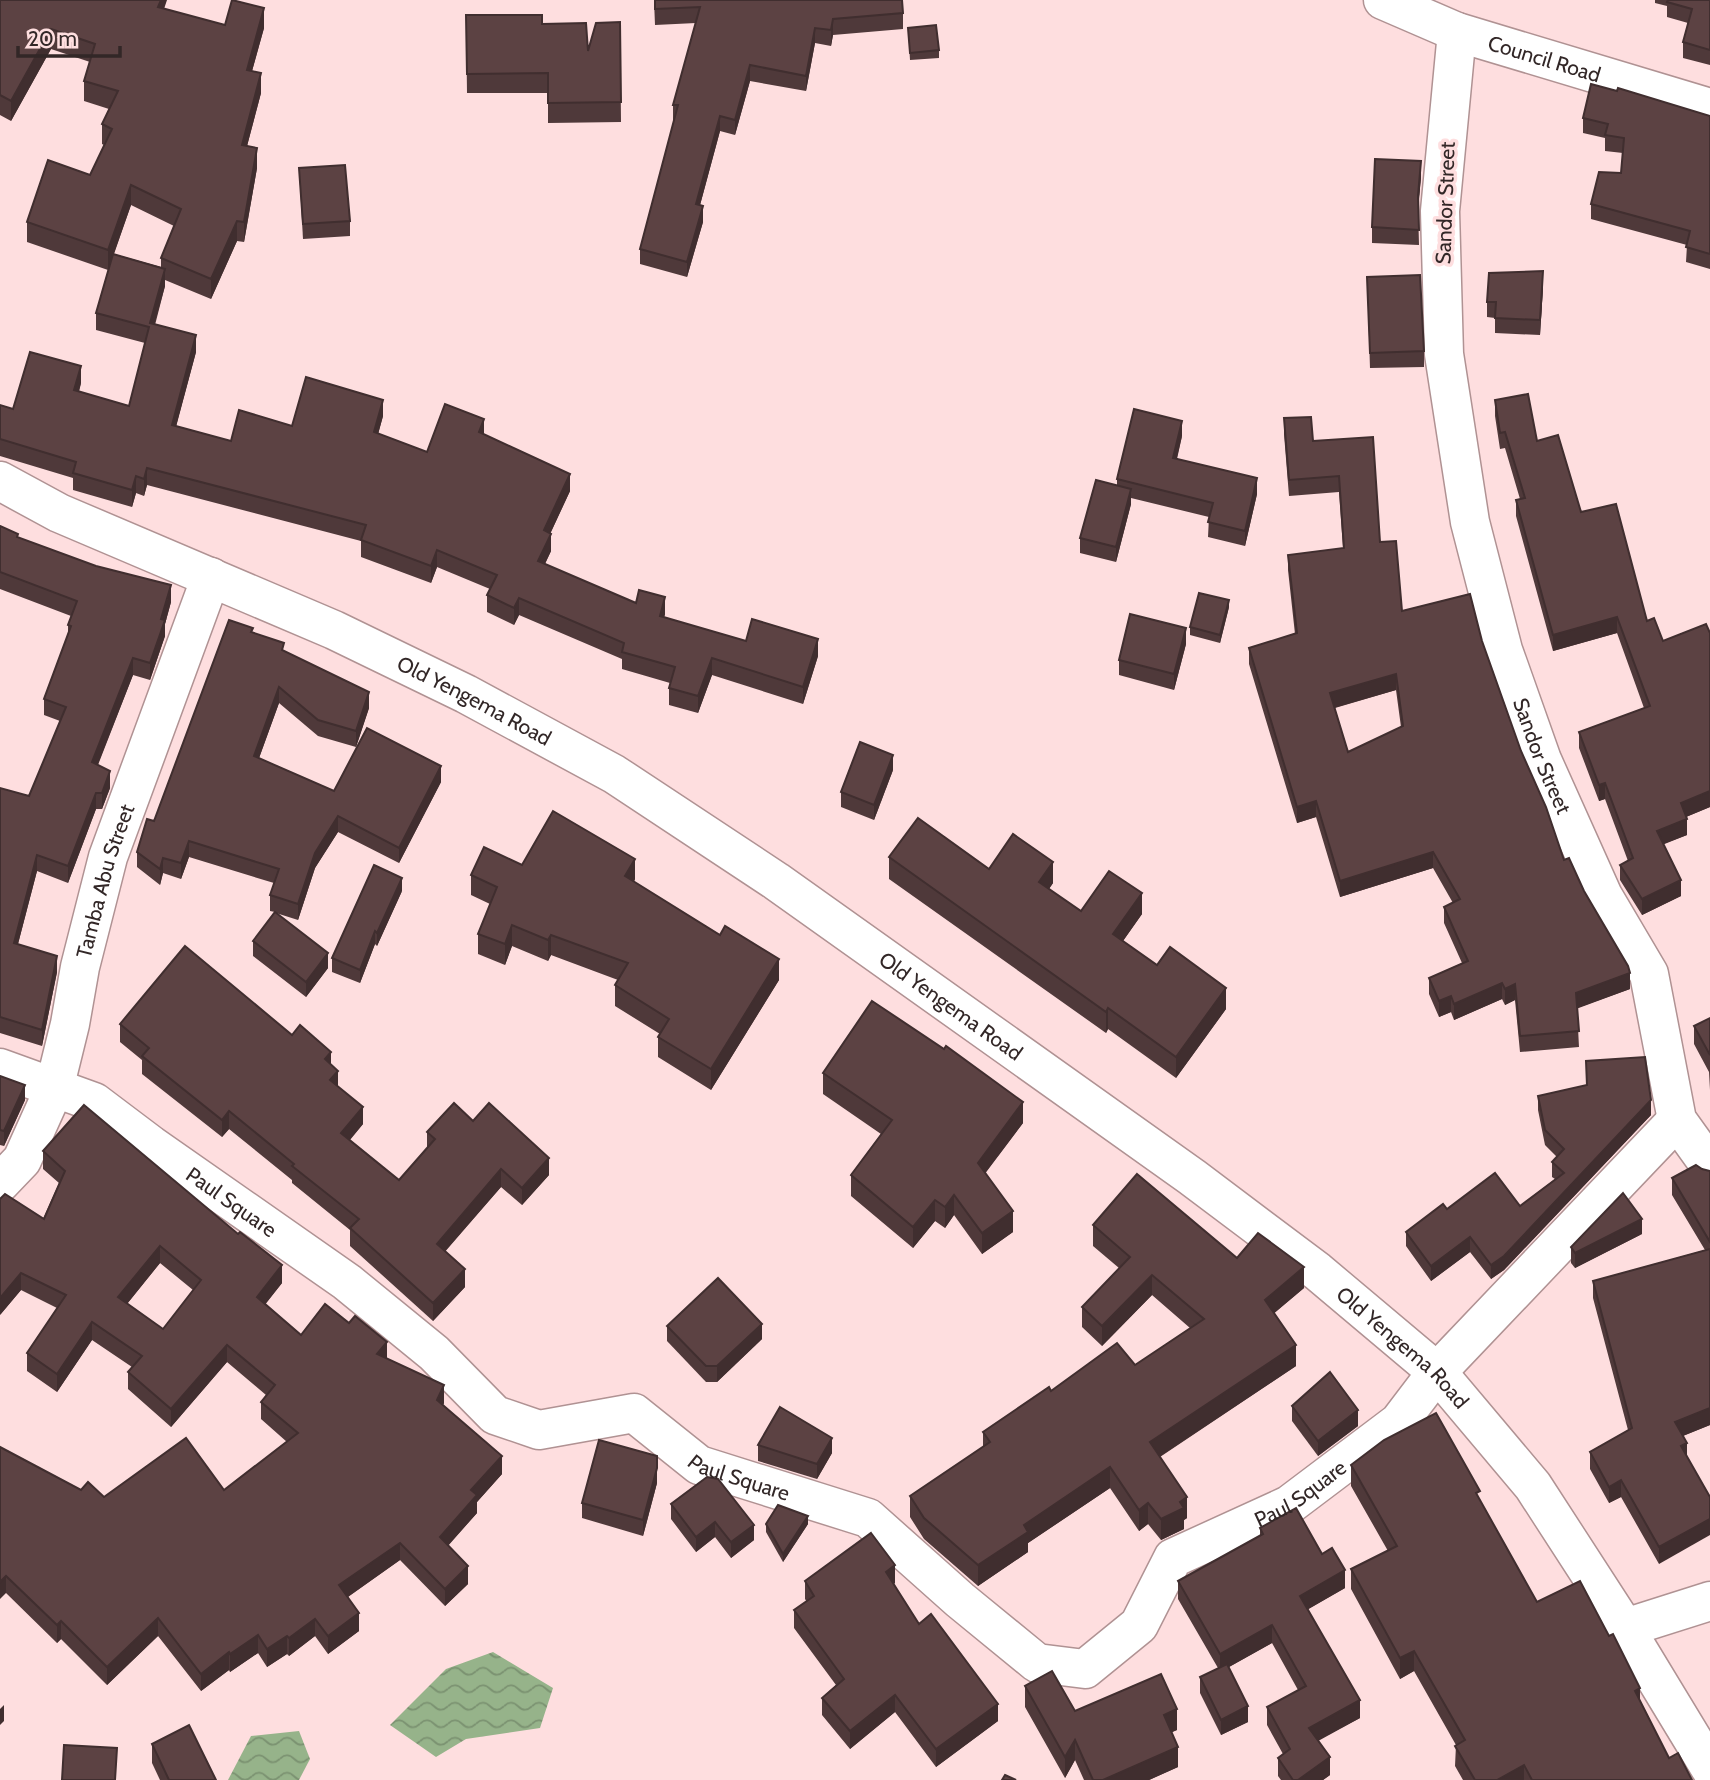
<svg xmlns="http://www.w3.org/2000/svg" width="1710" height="1780" font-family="Cabin,sans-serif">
<defs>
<pattern id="water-waves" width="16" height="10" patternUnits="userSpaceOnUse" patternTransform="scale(1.75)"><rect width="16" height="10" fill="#96b38a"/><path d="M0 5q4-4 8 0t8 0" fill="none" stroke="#7b9271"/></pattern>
</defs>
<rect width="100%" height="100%" fill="#fededf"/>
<!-- water -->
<g fill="url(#water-waves)">
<polygon points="493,1652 553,1688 540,1728 466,1739 436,1757 390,1725 446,1669"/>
<polygon points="299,1731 310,1759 299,1780 228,1780 251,1736"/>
</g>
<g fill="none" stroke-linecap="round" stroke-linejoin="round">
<!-- minor casing -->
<g stroke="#b09293" stroke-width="41">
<g id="minor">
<path id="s1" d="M1383 0 1457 32 1710 108"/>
<path id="s2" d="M1457 32 1440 211 1444 354 1470 522 1503 650 1542 760 1603 896 1649 974 1677 1120 1710 1166"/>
<path id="s3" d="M0 481 59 513 334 630 466 694 614 774 776 881 1192 1177 1317 1271 1437 1372 1533 1486 1625 1628 1710 1768"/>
<path id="s4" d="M0 1068 94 1102 151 1145 347 1282 434 1353 495 1415 539 1430 634 1413 699 1465 868 1518 960 1600 1037 1663 1085 1669 1139 1625 1173 1558 1289 1505 1399 1422 1437 1372 1677 1120"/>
<path id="s5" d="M0 1183 22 1160 54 1089 70 1024 80 967 108 857 211 577"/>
<polyline points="1625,1628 1710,1601"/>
</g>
</g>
<!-- minor -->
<use href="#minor" stroke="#fff" stroke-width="38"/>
</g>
<!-- wall -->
<g fill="#4f393a" fill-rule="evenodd">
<path d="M0 0 164 9 225 25 264 28 252 71 261 93 247 146 257 168 244 242 237 241 211 299 165 280V286L155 325 196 352 176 426 231 441 292 426 383 416 378 434 427 452 484 434 570 491 550 534 551 551 545 564 636 603 665 614 664 617 746 641 818 656 803 704 712 675 698 713 669 705V688L670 683 622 669V659L519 615 514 625 487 612V595L490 589 437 567 431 583 361 557V541L147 485 144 496 136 493 132 507 73 490V478L0 456V405L13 409 81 383 79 392 129 406 145 343 96 330V313L108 270 27 242V222L90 175 104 145 102 144V124L109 109 84 101V81L90 62 51 49 11 121 0 115ZM131 205 174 226 161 258V267L114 254Z"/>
<polygon points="654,0 903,13 903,29 833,35 831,46 815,43 806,91 750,81 735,135 720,131 700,205 703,222 687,277 640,264 640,249 674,121 673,121 673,105 696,23 655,25"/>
<polygon points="1655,0 1710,0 1710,65 1683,58 1683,42 1688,23 1667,17 1667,6 1655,3"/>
<polygon points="466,15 542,24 588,51 620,22 621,122 548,123 548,93 467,93"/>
<polygon points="908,28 939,50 939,58 910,60"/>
<polygon points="1710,116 1710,269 1686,262 1687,245 1591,219 1591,204 1621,173 1623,153 1605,151 1605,138 1583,133 1583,118"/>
<polygon points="299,168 350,221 350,236 303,239"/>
<polygon points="1421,177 1418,208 1419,245 1372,243 1372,227"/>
<polygon points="1367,277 1424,351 1424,367 1370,368"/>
<polygon points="1543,287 1540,335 1495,333 1495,318 1487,317 1487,302"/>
<polygon points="1495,400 1537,441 1647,621 1710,807 1686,817 1687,835 1663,844 1681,896 1642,915 1620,880 1620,865 1628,861 1605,799 1599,801 1579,748 1579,732 1644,708 1617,633 1553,651 1516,516 1516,500 1520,499 1505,448 1500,449 1495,416"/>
<path d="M1284 418 1313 441 1373 437 1380 542 1402 611 1482 641 1521 751 1564 860 1630 989 1577 1008 1579 1047 1520 1052 1515 1000 1505 1005 1502 999 1454 1020 1451 1012 1439 1017 1429 994V978L1462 963 1444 923V907L1453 903 1433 868 1340 897 1316 817 1297 823 1249 664V648L1295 634 1288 570V555L1343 548 1339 492 1289 496 1284 434ZM1396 690 1401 727 1348 752 1335 708Z"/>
<polygon points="1182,436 1177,459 1257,494 1245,546 1208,537 1209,517 1131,498 1131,504 1116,562 1080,553 1080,538 1117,485 1117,479"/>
<polygon points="0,526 18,538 171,602 165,624 165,636 150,680 133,675 98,765 110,788 102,809 96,809 68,883 37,871 18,944 57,972 42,1046 0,1033 0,788 29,796 60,721 44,715 44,699 68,635 68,625 71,616 0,589"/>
<polygon points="1229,607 1220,643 1190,635 1190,627"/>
<polygon points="253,633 284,651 369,708 356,747 318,736 279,703 259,758 334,791 441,782 399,863 338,832 315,868 298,920 276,913 328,968 306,997 253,956 253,941 275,912 270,911 270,895 274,883 189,857 181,879 163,873 160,885 137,867 137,852"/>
<polygon points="1186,644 1174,690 1119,675 1119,660"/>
<polygon points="893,770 874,820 841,807 841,792"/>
<polygon points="889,857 989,869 1053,883 1049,889 1081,911 1142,914 1123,941 1157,965 1226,1009 1176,1078 1108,1029 1106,1033 889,879"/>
<polygon points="522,865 635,879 634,882 779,980 711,1090 658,1057 658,1037 660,1034 615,1006 615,985 618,980 551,955 548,961 512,946 505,965 478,954 478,934 490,904 471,895 471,875"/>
<polygon points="402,891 377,946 375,944 360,983 332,972 332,958"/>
<polygon points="1710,1018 1710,1090 1709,1072 1694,1044 1694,1026"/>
<polygon points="120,1024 292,1035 331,1064 338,1087 363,1124 350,1140 399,1180 427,1148 427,1132 473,1121 549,1175 522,1205 501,1187 445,1251 465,1287 433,1321 350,1246 350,1230 292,1183 292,1180 229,1129 222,1137 142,1074 142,1060 120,1042"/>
<polygon points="944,1049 1023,1123 985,1173 1013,1232 982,1254 954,1215 945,1228 935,1221 913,1248 851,1196 851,1175 881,1134 823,1094 823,1073"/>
<polygon points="1586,1061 1651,1115 1504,1270 1491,1279 1470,1252 1431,1281 1406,1246 1406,1232 1447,1209 1520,1206 1555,1179 1552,1177 1552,1162 1557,1157 1545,1145 1538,1110 1538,1096 1587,1085"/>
<polygon points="0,1076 25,1100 4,1146 0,1145"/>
<path d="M43 1151 282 1283 265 1304 301 1335 387 1358 444 1403 443 1405 502 1474 477 1502V1513L448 1545 468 1584 445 1606 400 1560 348 1597 359 1631 328 1654 315 1636 289 1656 287 1654 267 1667 258 1653 230 1672 229 1670 201 1691 158 1636 107 1685 61 1639 57 1643 6 1593 0 1447 81 1490 104 1497 224 1490 287 1442 261 1419V1402L266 1395 227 1362 171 1427 128 1389V1372L132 1367 92 1340 57 1392 27 1371V1353L57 1308 21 1290 0 1315 59 1183 43 1169ZM160 1263 193 1290 163 1329 127 1304Z"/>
<polygon points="1702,1169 1710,1171 1710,1425 1683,1436 1659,1564 1621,1497 1609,1503 1590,1469 1590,1452 1628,1430 1593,1298 1593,1281 1705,1250 1672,1195 1672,1178"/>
<polygon points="1093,1225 1237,1258 1304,1288 1274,1313 1296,1366 1160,1457 1187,1518 1184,1520 1184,1529 1161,1540 1148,1524 1139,1531 1110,1488 1028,1543 1028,1552 978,1586 924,1539 910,1517 910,1496 983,1447 983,1432 1051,1391 1135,1365 1190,1328 1152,1295 1102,1346 1082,1327 1082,1307 1119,1268 1093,1246"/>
<polygon points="1642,1234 1575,1268 1571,1263 1571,1247"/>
<polygon points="667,1326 762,1339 717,1382 706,1382 667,1341"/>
<polygon points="1292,1406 1358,1426 1318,1456 1292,1421"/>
<polygon points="758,1445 832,1453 817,1479 758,1461"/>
<polygon points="1351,1465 1480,1500 1537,1602 1640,1702 1669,1758 1692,1780 1463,1780 1455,1766 1456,1745 1414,1671 1400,1679 1351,1589 1351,1569 1388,1551 1351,1486"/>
<polygon points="707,1477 754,1540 731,1558 715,1537 696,1552 671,1519 671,1504"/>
<polygon points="657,1483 643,1536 582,1518 582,1503"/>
<polygon points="766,1524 808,1524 783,1562 766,1532"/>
<polygon points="1260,1528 1322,1554 1345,1588 1308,1609 1360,1718 1318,1740 1330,1775 1323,1780 1281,1780 1278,1776 1278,1758 1283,1754 1267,1725 1267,1707 1298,1690 1272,1643 1229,1667 1248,1722 1221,1735 1200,1693 1200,1677 1218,1668 1178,1599 1178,1581 1260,1536"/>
<polygon points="805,1581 895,1583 893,1584 919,1624 998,1721 936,1767 895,1712 850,1749 822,1715 822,1698 836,1685 794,1628 794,1610 807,1602 805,1599"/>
<polygon points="1025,1686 1075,1711 1177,1730 1171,1732 1178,1767 1149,1780 1084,1780 1075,1760 1065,1778 1025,1707"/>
<polygon points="152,1744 216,1780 160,1780 152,1763"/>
</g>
<!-- shaded-wall -->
<g fill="#402e2f">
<polygon points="161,0 167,0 158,27 158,7"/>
<polygon points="264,8 264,28 247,89 247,70"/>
<polygon points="833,19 833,35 831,46 831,30"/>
<polygon points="815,28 815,43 806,91 806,76"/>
<polygon points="51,29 51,49 11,121 11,101"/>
<polygon points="750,65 750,81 735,135 735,120"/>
<polygon points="261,73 261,93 242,165 242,145"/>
<polygon points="720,116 720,131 696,220 696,204"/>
<polygon points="257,148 257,168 244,242 244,222"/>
<polygon points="1421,161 1421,177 1418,211 1418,196"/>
<polygon points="131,185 131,205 108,270 108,250"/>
<polygon points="703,206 703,222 687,277 687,262"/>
<polygon points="237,221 237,241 211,299 211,279"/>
<polygon points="165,269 165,286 150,340 150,323"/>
<polygon points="1543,271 1543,287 1540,335 1540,320"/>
<polygon points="196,335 196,352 172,442 172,425"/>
<polygon points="81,366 81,383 74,407 74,390"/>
<polygon points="383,400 383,416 374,449 374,432"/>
<polygon points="484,419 484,435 479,432"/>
<polygon points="1182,421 1182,436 1173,474 1173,458"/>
<polygon points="147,468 147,485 144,496 144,479"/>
<polygon points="570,474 570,491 544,547 544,530"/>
<polygon points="136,476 136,493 132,507 132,490"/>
<polygon points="1257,478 1257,494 1245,546 1245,531"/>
<polygon points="1131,489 1131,504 1116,562 1116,547"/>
<polygon points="551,534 551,551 538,578 538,561"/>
<polygon points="437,550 437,567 431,583 431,566"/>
<polygon points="171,585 171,602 165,624 165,636 150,680 150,663"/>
<polygon points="665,597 665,614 660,633 660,616"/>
<polygon points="519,598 519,615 514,625 514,608"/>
<polygon points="1229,600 1229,607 1220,643 1220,635"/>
<polygon points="1617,617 1617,633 1553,651 1553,635"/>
<polygon points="1186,628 1186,644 1174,690 1174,674"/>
<polygon points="818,639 818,656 803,704 803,687"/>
<polygon points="133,658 133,675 92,779 92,762"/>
<polygon points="712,658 712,675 698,713 698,696"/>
<polygon points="1396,674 1396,690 1330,709 1330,693"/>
<polygon points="279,687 279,703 254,772 254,756"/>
<polygon points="369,692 369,708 356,747 356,731"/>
<polygon points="893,755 893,770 874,820 874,805"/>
<polygon points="441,766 441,782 399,863 399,848"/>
<polygon points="110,771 110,788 102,809 102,793"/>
<polygon points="1605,783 1605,799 1599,801 1599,785"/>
<polygon points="1710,791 1710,807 1681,819 1681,803"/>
<polygon points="96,793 96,809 68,883 68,866"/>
<polygon points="1316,801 1316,817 1297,823 1297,807"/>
<polygon points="338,816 338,832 315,868 298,920 298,904 315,853"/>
<polygon points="1687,819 1687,835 1657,847 1657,831"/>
<polygon points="189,841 189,857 181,879 181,863"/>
<polygon points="1433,852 1433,868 1340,897 1340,881"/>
<polygon points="37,855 37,871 14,959 14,943"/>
<polygon points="163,858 163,873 160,885 160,869"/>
<polygon points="635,859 635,879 625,897 625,876"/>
<polygon points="1053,862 1053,883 1039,903 1039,882"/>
<polygon points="402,878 402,891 377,946 377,933"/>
<polygon points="1681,880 1681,896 1642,915 1642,899"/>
<polygon points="1142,893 1142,914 1113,955 1113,934"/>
<polygon points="512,925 512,946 505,965 505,944"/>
<polygon points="375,931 375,944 360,983 360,970"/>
<polygon points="551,935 551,955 548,961 548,940"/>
<polygon points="328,953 328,968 306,997 306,982"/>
<polygon points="57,956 57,972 42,1046 42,1030"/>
<polygon points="779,959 779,980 711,1090 711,1069"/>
<polygon points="1630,973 1630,989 1576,1009 1576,993"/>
<polygon points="1502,983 1502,999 1454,1020 1454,1004"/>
<polygon points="1515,984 1515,1000 1505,1005 1505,989"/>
<polygon points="1226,988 1226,1009 1176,1078 1176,1057"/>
<polygon points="1451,996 1451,1012 1439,1017 1439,1001"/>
<polygon points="1108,1008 1108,1029 1106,1033 1106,1012"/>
<polygon points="331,1052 331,1069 325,1059"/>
<polygon points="338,1071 338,1088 330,1080"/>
<polygon points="25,1085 25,1100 4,1146 4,1131"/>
<polygon points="1651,1100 1651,1115 1504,1270 1491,1279 1491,1265"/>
<polygon points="1023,1102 1023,1123 978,1183 978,1163"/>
<polygon points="363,1107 363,1124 341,1150 341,1133"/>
<polygon points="229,1111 229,1129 222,1137 222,1120"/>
<polygon points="549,1158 549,1175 522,1205 522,1188"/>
<polygon points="501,1169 501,1187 437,1261 437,1244"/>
<polygon points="954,1195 954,1215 945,1228 945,1207"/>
<polygon points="935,1200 935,1221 913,1248 913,1227"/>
<polygon points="1013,1211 1013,1232 982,1254 982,1233"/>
<polygon points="1642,1219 1642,1234 1575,1268 1575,1253"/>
<polygon points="1470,1237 1470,1252 1431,1281 1431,1266"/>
<polygon points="160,1246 160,1263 118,1315 118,1297"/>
<polygon points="282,1265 282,1283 257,1315 257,1297"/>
<polygon points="1304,1267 1304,1288 1265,1321 1265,1300"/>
<polygon points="465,1269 465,1287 433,1321 433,1303"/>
<polygon points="21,1273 21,1290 0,1315 0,1298"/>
<polygon points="1152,1275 1152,1295 1102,1346 1102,1326"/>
<polygon points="92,1322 92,1340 57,1392 57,1374"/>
<polygon points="762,1324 762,1339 717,1382 717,1366"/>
<polygon points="387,1342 387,1359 377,1354"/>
<polygon points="227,1345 227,1362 171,1427 171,1409"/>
<polygon points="1296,1345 1296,1366 1150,1463 1150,1442"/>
<polygon points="444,1385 444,1403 437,1417 437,1400"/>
<polygon points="1710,1408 1710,1425 1675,1439 1675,1422"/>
<polygon points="1358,1410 1358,1426 1318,1456 1318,1441"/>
<polygon points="832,1438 832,1453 817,1479 817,1464"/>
<polygon points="1687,1443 1687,1460 1681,1446"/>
<polygon points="502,1456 502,1474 477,1502 477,1513 440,1555 440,1537 471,1490"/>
<polygon points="1110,1467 1110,1488 1028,1543 1028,1552 978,1586 978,1565 1024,1525"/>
<polygon points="657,1468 657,1483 643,1536 643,1520"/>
<polygon points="1621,1480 1621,1497 1609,1503 1609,1487"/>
<polygon points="1187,1497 1187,1518 1184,1520 1184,1529 1161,1540 1161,1519 1180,1502"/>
<polygon points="1148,1503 1148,1524 1139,1531 1139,1510"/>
<polygon points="808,1516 808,1524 783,1562 783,1554"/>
<polygon points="1710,1519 1710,1535 1659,1564 1659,1547"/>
<polygon points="715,1522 715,1537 696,1552 696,1537"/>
<polygon points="754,1525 754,1540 731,1558 731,1542"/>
<polygon points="400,1543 400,1560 339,1603 339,1585"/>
<polygon points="895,1565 895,1583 886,1590 886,1572"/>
<polygon points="468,1566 468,1584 445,1606 445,1589"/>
<polygon points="1345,1570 1345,1588 1300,1614 1300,1596"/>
<polygon points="6,1576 6,1593 0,1599 0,1582"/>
<polygon points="359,1613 359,1631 328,1654 328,1636"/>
<polygon points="158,1618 158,1636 107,1685 107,1667"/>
<polygon points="315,1619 315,1636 289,1656 289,1638"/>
<polygon points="61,1621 61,1639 57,1643 57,1625"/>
<polygon points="1272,1625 1272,1643 1220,1672 1220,1654"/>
<polygon points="258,1635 258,1653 230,1672 230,1654"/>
<polygon points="287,1636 287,1654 267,1667 267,1649"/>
<polygon points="1414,1651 1414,1671 1400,1679 1400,1658"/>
<polygon points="229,1652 229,1670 201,1691 201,1674"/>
<polygon points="1640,1688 1640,1708 1635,1691"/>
<polygon points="895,1695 895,1712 850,1749 850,1731"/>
<polygon points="1360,1700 1360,1718 1309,1746 1309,1728"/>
<polygon points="998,1704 998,1721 936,1767 936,1749"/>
<polygon points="4,1705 4,1721 0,1725 0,1709"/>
<polygon points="1248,1706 1248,1722 1221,1735 1221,1720"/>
<polygon points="1177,1709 1177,1730 1164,1736 1164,1715"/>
<polygon points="1075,1740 1075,1760 1065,1778 1065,1757"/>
<polygon points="1178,1747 1178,1767 1149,1780 1103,1780"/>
<polygon points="1330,1757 1330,1775 1323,1780 1298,1780"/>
<polygon points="1524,1765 1524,1780 1497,1780"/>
</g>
<!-- building -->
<g fill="#5c4243" stroke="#402e2f" stroke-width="2" fill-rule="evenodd">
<polygon points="0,0 161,0 158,7 225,25 232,0 264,8 247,70 261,73 242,145 257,148 244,222 237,221 211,279 161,258 181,209 131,185 108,250 27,222 48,160 90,175 112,129 102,124 118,91 84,81 95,44 51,29 11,101 0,95"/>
<polygon points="655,0 902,0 903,13 833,19 831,30 815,28 806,76 750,65 735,120 720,116 696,204 703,206 687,262 640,249 678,105 673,105 700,7 655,9"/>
<polygon points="1668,0 1710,0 1710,50 1683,42 1692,9 1667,2"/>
<polygon points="466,15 542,15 542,24 586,23 588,51 596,23 620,22 621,102 548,103 548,73 467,74"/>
<polygon points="936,25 939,50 910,53 908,28"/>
<polygon points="1591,84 1617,91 1618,88 1710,116 1710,254 1686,247 1690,231 1591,204 1599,172 1621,173 1624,138 1605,135 1608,124 1583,118"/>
<polygon points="1375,159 1421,161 1418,196 1419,230 1372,227"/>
<polygon points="345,165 350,221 303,224 299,168"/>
<polygon points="113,254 165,269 150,323 196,335 172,425 231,441 239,410 292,426 306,377 383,400 374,432 427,452 445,404 484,419 479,432 570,474 544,530 551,534 538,561 636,603 639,590 665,597 660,616 746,641 752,619 818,639 803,687 712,658 698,696 669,688 675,667 622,652 624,643 519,598 514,608 487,595 497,575 437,550 431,566 361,540 366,525 147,468 144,479 136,476 132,490 73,473 76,462 0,439 0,405 13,409 30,352 81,366 74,390 129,406 149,327 96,313"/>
<polygon points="1543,271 1540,320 1495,318 1496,302 1487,302 1489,273"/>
<polygon points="1420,275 1424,351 1370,353 1367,277"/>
<polygon points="1528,394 1537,441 1558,435 1581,512 1616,504 1647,621 1654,618 1663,641 1706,624 1710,633 1710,791 1681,803 1687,819 1657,831 1681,880 1642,899 1620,865 1633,858 1605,783 1599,785 1579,732 1650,706 1617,617 1553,635 1516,500 1525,498 1505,432 1500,433 1495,400"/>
<polygon points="1134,409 1182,421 1173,458 1257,478 1245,531 1208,522 1213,503 1117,479"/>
<path d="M1311 417 1313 441 1373 437 1380 542 1396 541 1402 611 1470 594 1482 641 1521 751 1546 807 1564 860 1569 858 1584 891 1628 966 1630 973 1576 993 1579 1031 1520 1036 1515 984 1505 989 1502 983 1454 1004 1451 996 1439 1001 1429 978 1468 961 1444 907 1460 899 1433 852 1340 881 1316 801 1297 807 1249 648 1297 633 1288 555 1344 548 1339 476 1289 480 1284 418ZM1396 674 1403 726 1348 752 1330 693Z"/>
<polygon points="1096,480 1131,489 1116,547 1080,538"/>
<polygon points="0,526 18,534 17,537 96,566 171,585 161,619 165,620 150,663 133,658 92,762 110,771 102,793 96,793 68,866 37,855 14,943 57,956 42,1030 0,1017 0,788 29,796 66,707 44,699 71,626 68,625 77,601 0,572"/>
<polygon points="1199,593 1229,600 1220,635 1190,627"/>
<polygon points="1130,614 1186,628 1174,674 1119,660"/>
<polygon points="229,620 253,628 251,632 284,643 282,650 369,692 356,731 318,720 279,687 254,756 334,791 367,728 441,766 399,848 338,816 315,853 298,904 270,895 279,869 189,841 181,863 163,858 160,869 137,852 147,819 154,821"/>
<polygon points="860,742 893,755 874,805 841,792"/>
<polygon points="553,811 635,859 625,876 720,935 725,926 779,959 711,1069 658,1037 669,1019 615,985 628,963 551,935 548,940 512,925 505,944 478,934 497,887 471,875 484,847 522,865"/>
<polygon points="918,818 989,869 1013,834 1053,862 1039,882 1081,911 1109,871 1142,893 1113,934 1157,965 1170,947 1226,988 1176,1057 1108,1008 1106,1012 889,857"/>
<polygon points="374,865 402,878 377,933 375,931 360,970 332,958"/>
<polygon points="275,912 328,953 306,982 253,941"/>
<polygon points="185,946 292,1035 300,1025 331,1052 325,1059 338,1071 330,1080 363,1107 341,1133 399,1180 435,1139 427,1132 454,1103 473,1121 489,1103 549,1158 522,1188 501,1169 437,1244 465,1269 433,1303 350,1228 359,1219 292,1166 294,1164 229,1111 222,1120 142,1056 149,1048 120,1024"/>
<polygon points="872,1001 944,1049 946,1046 1023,1102 978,1163 1013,1211 982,1233 954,1195 945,1207 935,1200 913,1227 851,1175 892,1120 823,1073"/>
<polygon points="1710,1018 1710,1055 1694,1026"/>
<polygon points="1645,1057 1651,1100 1504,1256 1491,1265 1470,1237 1431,1266 1406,1232 1443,1204 1447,1209 1495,1173 1520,1206 1564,1173 1552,1162 1564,1149 1545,1130 1538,1096 1587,1085 1586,1061"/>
<polygon points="0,1076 25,1085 4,1131 0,1130"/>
<path d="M84 1105 238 1234 240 1232 282 1265 257 1297 301 1335 325 1304 349 1323 355 1316 387 1342 377 1354 444 1385 437 1400 502 1456 471 1490 477 1495 440 1537 468 1566 445 1589 400 1543 339 1585 359 1613 328 1636 315 1619 289 1638 287 1636 267 1649 258 1635 230 1654 229 1652 201 1674 158 1618 107 1667 61 1621 57 1625 6 1576 0 1582V1447L81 1490 88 1482 104 1497 186 1438 224 1490 298 1433 261 1402 275 1385 227 1345 171 1409 128 1372 142 1356 92 1322 57 1374 27 1353 66 1295 21 1273 0 1298V1199L5 1194 44 1219 65 1171 43 1151ZM160 1246 201 1280 163 1329 118 1297Z"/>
<polygon points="1696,1165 1702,1169 1710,1171 1710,1242 1672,1178"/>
<polygon points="1137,1174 1237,1258 1258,1233 1304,1267 1265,1300 1296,1345 1150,1442 1187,1497 1180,1502 1184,1508 1161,1519 1148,1503 1139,1510 1110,1467 1024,1525 1028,1532 978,1565 924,1518 910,1496 990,1442 983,1432 1049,1387 1051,1391 1117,1343 1135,1365 1204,1319 1152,1275 1102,1326 1082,1307 1130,1257 1093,1225"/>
<polygon points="1623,1193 1642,1219 1575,1253 1571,1247"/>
<polygon points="1710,1249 1710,1408 1675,1422 1687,1443 1681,1446 1710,1497 1710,1519 1659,1547 1621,1480 1609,1487 1590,1452 1632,1428 1593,1281"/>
<polygon points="718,1278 762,1324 717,1366 706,1366 667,1326"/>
<polygon points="1330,1372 1358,1410 1318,1441 1292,1406"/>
<polygon points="780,1407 832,1438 817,1464 758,1445"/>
<polygon points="1436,1413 1480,1491 1476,1493 1537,1602 1580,1581 1609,1636 1613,1634 1640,1688 1635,1691 1669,1758 1678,1753 1692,1780 1532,1780 1524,1765 1497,1780 1475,1780 1455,1746 1465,1740 1414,1651 1400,1658 1351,1569 1397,1546 1351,1465 1384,1440"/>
<polygon points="599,1440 657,1456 657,1468 643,1520 582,1503"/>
<polygon points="707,1477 718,1479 754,1525 731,1542 715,1522 696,1537 671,1504"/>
<polygon points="778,1505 808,1516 783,1554 766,1524"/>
<polygon points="1296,1508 1322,1554 1332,1548 1345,1570 1300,1596 1360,1700 1309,1728 1330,1757 1298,1780 1293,1780 1278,1758 1290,1749 1267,1707 1306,1686 1272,1625 1220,1654 1178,1581 1263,1534 1260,1528"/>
<polygon points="871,1533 895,1565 886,1572 919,1624 931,1614 998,1704 936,1749 895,1695 850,1731 822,1698 844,1679 794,1610 814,1596 805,1581"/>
<polygon points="1227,1664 1248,1706 1221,1720 1200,1677"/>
<polygon points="1052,1671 1075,1711 1161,1674 1177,1709 1164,1715 1178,1747 1103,1780 1093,1780 1075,1740 1065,1757 1025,1686"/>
<polygon points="189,1725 216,1780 169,1780 152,1744"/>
<polygon points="64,1745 117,1748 115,1780 62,1780"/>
<polygon points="1005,1775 1016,1780 1002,1780"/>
</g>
<g text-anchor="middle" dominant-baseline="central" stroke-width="7" stroke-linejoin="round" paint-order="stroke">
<!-- street labels -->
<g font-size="21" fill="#322727" stroke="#fededf">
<text stroke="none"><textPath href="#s1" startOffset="172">Council Road</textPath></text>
<text transform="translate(1445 203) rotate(-88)">Sandor Street</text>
<text stroke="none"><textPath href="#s3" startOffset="523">Old Yengema Road</textPath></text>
<text stroke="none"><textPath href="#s2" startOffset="738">Sandor Street</textPath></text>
<text stroke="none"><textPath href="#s5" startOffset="324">Tamba Abu Street</textPath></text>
<text stroke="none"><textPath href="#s3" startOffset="1090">Old Yengema Road</textPath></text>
<text stroke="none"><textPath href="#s4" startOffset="270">Paul Square</textPath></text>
<text stroke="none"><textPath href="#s3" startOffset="1657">Old Yengema Road</textPath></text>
<text stroke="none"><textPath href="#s4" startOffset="878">Paul Square</textPath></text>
<text stroke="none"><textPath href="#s4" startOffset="1572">Paul Square</textPath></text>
</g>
</g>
<!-- scale -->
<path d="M18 46v10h102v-10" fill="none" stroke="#322727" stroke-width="3.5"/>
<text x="28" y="46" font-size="21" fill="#322727" stroke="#fededf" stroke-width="5" paint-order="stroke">20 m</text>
</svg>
